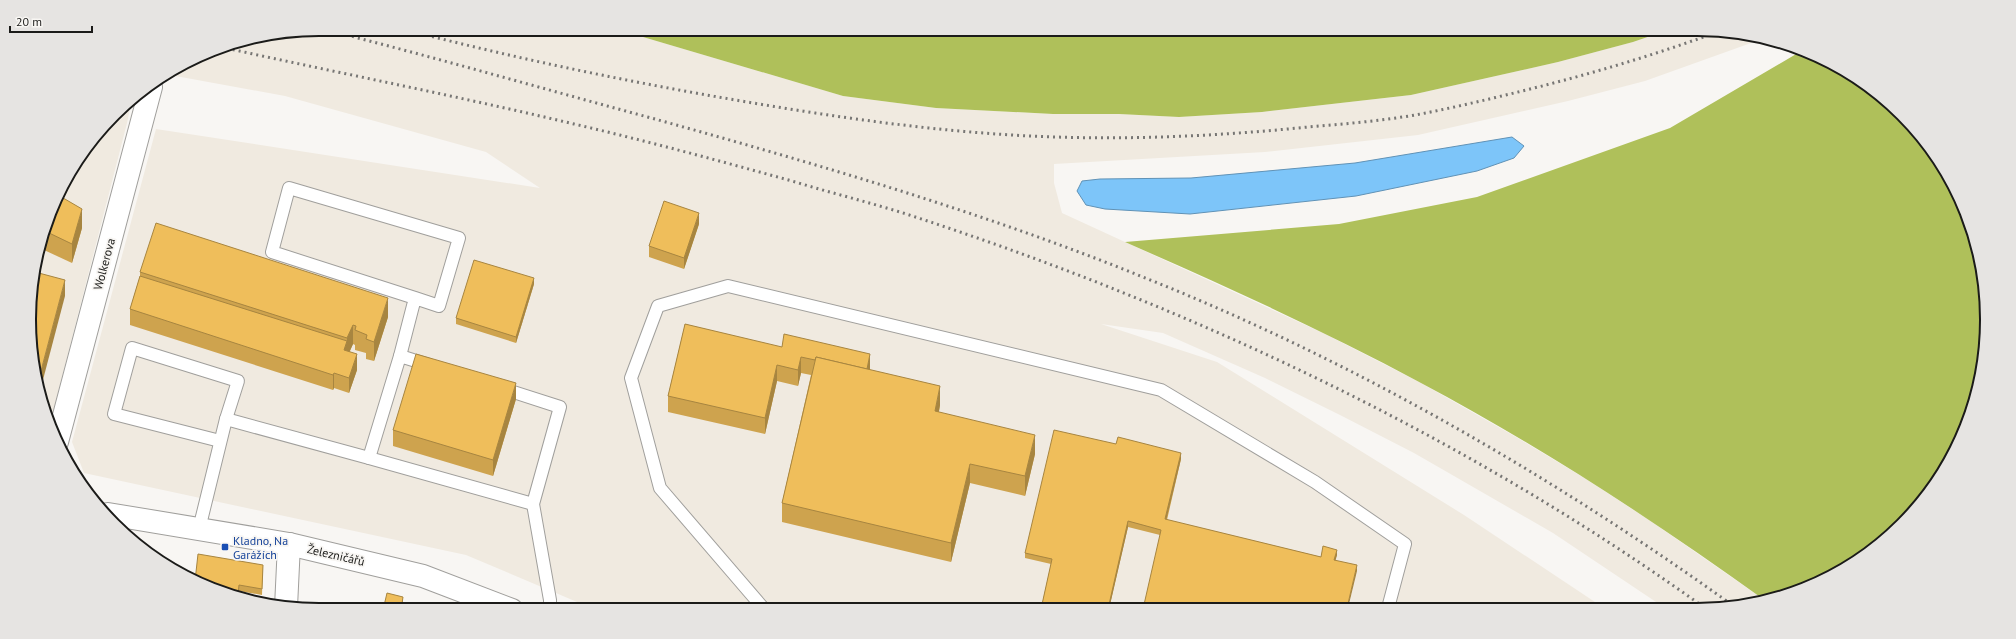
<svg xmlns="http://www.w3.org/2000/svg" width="2016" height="639" font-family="'PT Sans',sans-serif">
<rect width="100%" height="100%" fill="#f8f6f3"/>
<!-- built -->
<g fill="#f0eae0">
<polygon points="320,29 515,29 529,32 643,37 843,96 936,108 1053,114 1119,114 1179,117 1262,112 1411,95 1558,62 1633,42 1671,29 1697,29 1753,35 1765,38 1645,81 1568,101 1418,135 1265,152 1054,164 1054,183 1062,213 1325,334 1421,383 1516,437 1586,479 1652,522 1763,599 1735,607 1665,608 1553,533 1414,453 1340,415 1265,378 1163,333 1101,324 1217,362 1464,515 1604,608 596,610 466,555 84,473 72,442 156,129 540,188 486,152 285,96 170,75 209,51 263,35"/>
<polygon points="132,99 127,123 50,424 39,394 30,339 31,282 59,191 89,142"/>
</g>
<!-- forest -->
<g fill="#afc05a">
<polygon points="637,29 1671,29 1633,42 1558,62 1411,95 1262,112 1179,117 1119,114 1053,114 936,108 843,96 643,37"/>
<path d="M1803 50 1858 78 1902 114 1938 158 1965 209 1981 263 1987 320 1981 376 1948 465 1902 525 1825 580 1763 599C1653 520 1540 446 1421 383 1325 331 1225 286 1125 242L1339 224 1477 197 1670 128Z"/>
</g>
<!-- water -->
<polygon fill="#7dc5f9" stroke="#6092b6" points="1512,137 1524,146 1514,158 1477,171 1356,196 1190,214 1105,209 1086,205 1077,191 1082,181 1100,179 1191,178 1355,163"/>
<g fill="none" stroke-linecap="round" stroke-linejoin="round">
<!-- service casing -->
<g stroke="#a09f9c" stroke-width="14">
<g id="service">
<polyline points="400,356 415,298 272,252 289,188 459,238 439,306 415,298"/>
<polyline points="429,365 400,356 369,458 533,504"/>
<polyline points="501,388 560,407 533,504 550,600 550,610"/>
<polyline points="220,441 114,414 132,348 238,381 226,419"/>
<polyline points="199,529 226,419 369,458"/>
<polyline points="764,609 660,488 631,378 658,306 728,286 1161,390 1315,482 1405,544 1388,608"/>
</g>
</g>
<!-- minor casing -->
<g stroke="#a09f9c" stroke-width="24">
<g id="minor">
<polyline points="108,514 289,544 423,576 512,610"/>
<polyline points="286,607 289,544"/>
</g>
</g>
<!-- secondary casing -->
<g stroke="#a09f9c" stroke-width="24">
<polyline id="secondary" points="57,442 151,87"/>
</g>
<!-- service -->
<use href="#service" stroke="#fff" stroke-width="12"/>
<!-- minor -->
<use href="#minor" stroke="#fff" stroke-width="22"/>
<!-- secondary -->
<use href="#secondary" stroke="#fff" stroke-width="22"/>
<!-- rail -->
<g stroke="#777674" stroke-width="3" stroke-dasharray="2 4" stroke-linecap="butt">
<path d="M323 29C430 56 537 87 644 116 813 163 980 211 1143 277 1354 361 1551 475 1735 607"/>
<path d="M403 29C521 60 639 84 759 104 843 118 928 130 1012 135 1111 141 1210 137 1308 127 1344 124 1380 121 1415 115 1448 109 1481 101 1514 93 1584 76 1652 56 1720 31"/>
<path d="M221 47C339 73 457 96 574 124 647 141 720 161 792 181 828 192 864 201 900 212 1185 304 1461 433 1705 608"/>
</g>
</g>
<!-- wall -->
<g fill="#cea34e">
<polygon points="58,195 82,228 72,263 44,250 44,242"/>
<polygon points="699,224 684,269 649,257 649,246"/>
<polygon points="140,272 388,317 374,361 366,359 366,353 355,350 355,345 353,344 350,351 357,370 349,393 334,388 333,390 130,325 130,309 140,276"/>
<polygon points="534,284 516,343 456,324 456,318"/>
<polygon points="685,324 870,370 940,405 939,412 1035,454 1025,496 970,483 951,562 782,522 782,503 811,375 801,373 798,386 777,381 765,434 668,412 668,396"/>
<polygon points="516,399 493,476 393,446 393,430"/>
<polygon points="1181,459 1167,520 1321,557 1337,555 1335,560 1357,571 1160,535 1128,527 1109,609 1041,609 1051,564 1025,558 1025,553"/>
<polygon points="263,565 262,595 239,591 239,595 209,588"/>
</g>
<!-- shaded-wall -->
<g fill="#a78540">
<polygon points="82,209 82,228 72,263 72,244"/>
<polygon points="699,213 699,224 684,269 684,258"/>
<polygon points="534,278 534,284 516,343 516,337"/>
<polygon points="65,280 65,296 39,395 37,386"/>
<polygon points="388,298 388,317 374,361 374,342"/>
<polygon points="353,325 353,344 347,357 344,350 347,341 347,338"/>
<polygon points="357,354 357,370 349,393 349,378"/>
<polygon points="870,354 870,370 866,372"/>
<polygon points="801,357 801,373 798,386 798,370"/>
<polygon points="777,365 777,381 765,434 765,418"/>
<polygon points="334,373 334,388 333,390 333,375"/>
<polygon points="516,383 516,399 493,476 493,460"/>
<polygon points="940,386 940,405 935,431 935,411"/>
<polygon points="1035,435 1035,454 1025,496 1025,476"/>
<polygon points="1181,453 1181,459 1165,525 1165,519"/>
<polygon points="970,464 970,483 951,562 951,543"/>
<polygon points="1128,521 1128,527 1109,609 1108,609"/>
<polygon points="1337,550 1337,555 1334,566 1334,560"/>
<polygon points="1357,565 1357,571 1348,608 1347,608"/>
<polygon points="403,597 403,602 402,610 401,610"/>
</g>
<!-- building -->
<g fill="#efbe5b" stroke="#a78540">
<polygon points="58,195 82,209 72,244 47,232"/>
<polygon points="664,201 699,213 684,258 649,246"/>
<polygon points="156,223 388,298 374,342 366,339 367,335 355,330 356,326 353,325 347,338 140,272"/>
<polygon points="474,260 534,278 516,337 456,318"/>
<polygon points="35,272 65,280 37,386 30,339 31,282"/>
<polygon points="140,276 347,341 344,350 357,354 349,378 334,373 333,375 130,309"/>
<polygon points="685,324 782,347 784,334 870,354 867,369 816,357 815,360 801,357 798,370 777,365 765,418 668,396"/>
<polygon points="416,354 516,383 493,460 393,430"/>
<polygon points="816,357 940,386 935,411 1035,435 1025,476 970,464 951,543 782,503"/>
<polygon points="1054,430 1116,444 1118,437 1181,453 1165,519 1321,557 1323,546 1337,550 1334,560 1357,565 1347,608 1143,609 1161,530 1128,521 1108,609 1041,609 1052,559 1025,553"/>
<polygon points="198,554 263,565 262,589 239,585 238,595 246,595 248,600 209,588 195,581"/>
<polygon points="387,593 403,597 401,610 383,610"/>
<polygon points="303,608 341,609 341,610 320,610"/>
</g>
<!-- markers -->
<rect fill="#1a4fb4" stroke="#f8f6f3" stroke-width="1.5" x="221" y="543" width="8" height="8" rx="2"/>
<g text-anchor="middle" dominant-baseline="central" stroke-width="3.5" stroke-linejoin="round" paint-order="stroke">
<!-- street labels -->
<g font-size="12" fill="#1b1b19" stroke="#f8f6f3">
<text transform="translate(104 264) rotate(-75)">Wolkerova</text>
<text transform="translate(336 555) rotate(13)">Železničářů</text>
</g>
<!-- transit labels -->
<g font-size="12" fill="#164399" stroke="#f8f6f3" text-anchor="start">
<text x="233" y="540">Kladno, Na<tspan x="233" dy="14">Garážích</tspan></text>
</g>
</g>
<!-- crop -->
<path d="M0 0H2016V639H0ZM319 36H1697A283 283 0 0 1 1980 319V320A283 283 0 0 1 1697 603H319A283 283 0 0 1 36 320V319A283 283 0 0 1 319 36Z" fill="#e6e4e2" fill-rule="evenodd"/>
<path fill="none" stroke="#1b1b19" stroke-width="2" d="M319 36H1697A283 283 0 0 1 1980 319V320A283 283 0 0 1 1697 603H319A283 283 0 0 1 36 320V319A283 283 0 0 1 319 36Z"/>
<!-- scale -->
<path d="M10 26v6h82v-6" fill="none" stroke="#1b1b19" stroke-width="2"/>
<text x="16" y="26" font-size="12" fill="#1b1b19" stroke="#f8f6f3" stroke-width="3" paint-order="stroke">20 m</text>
</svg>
